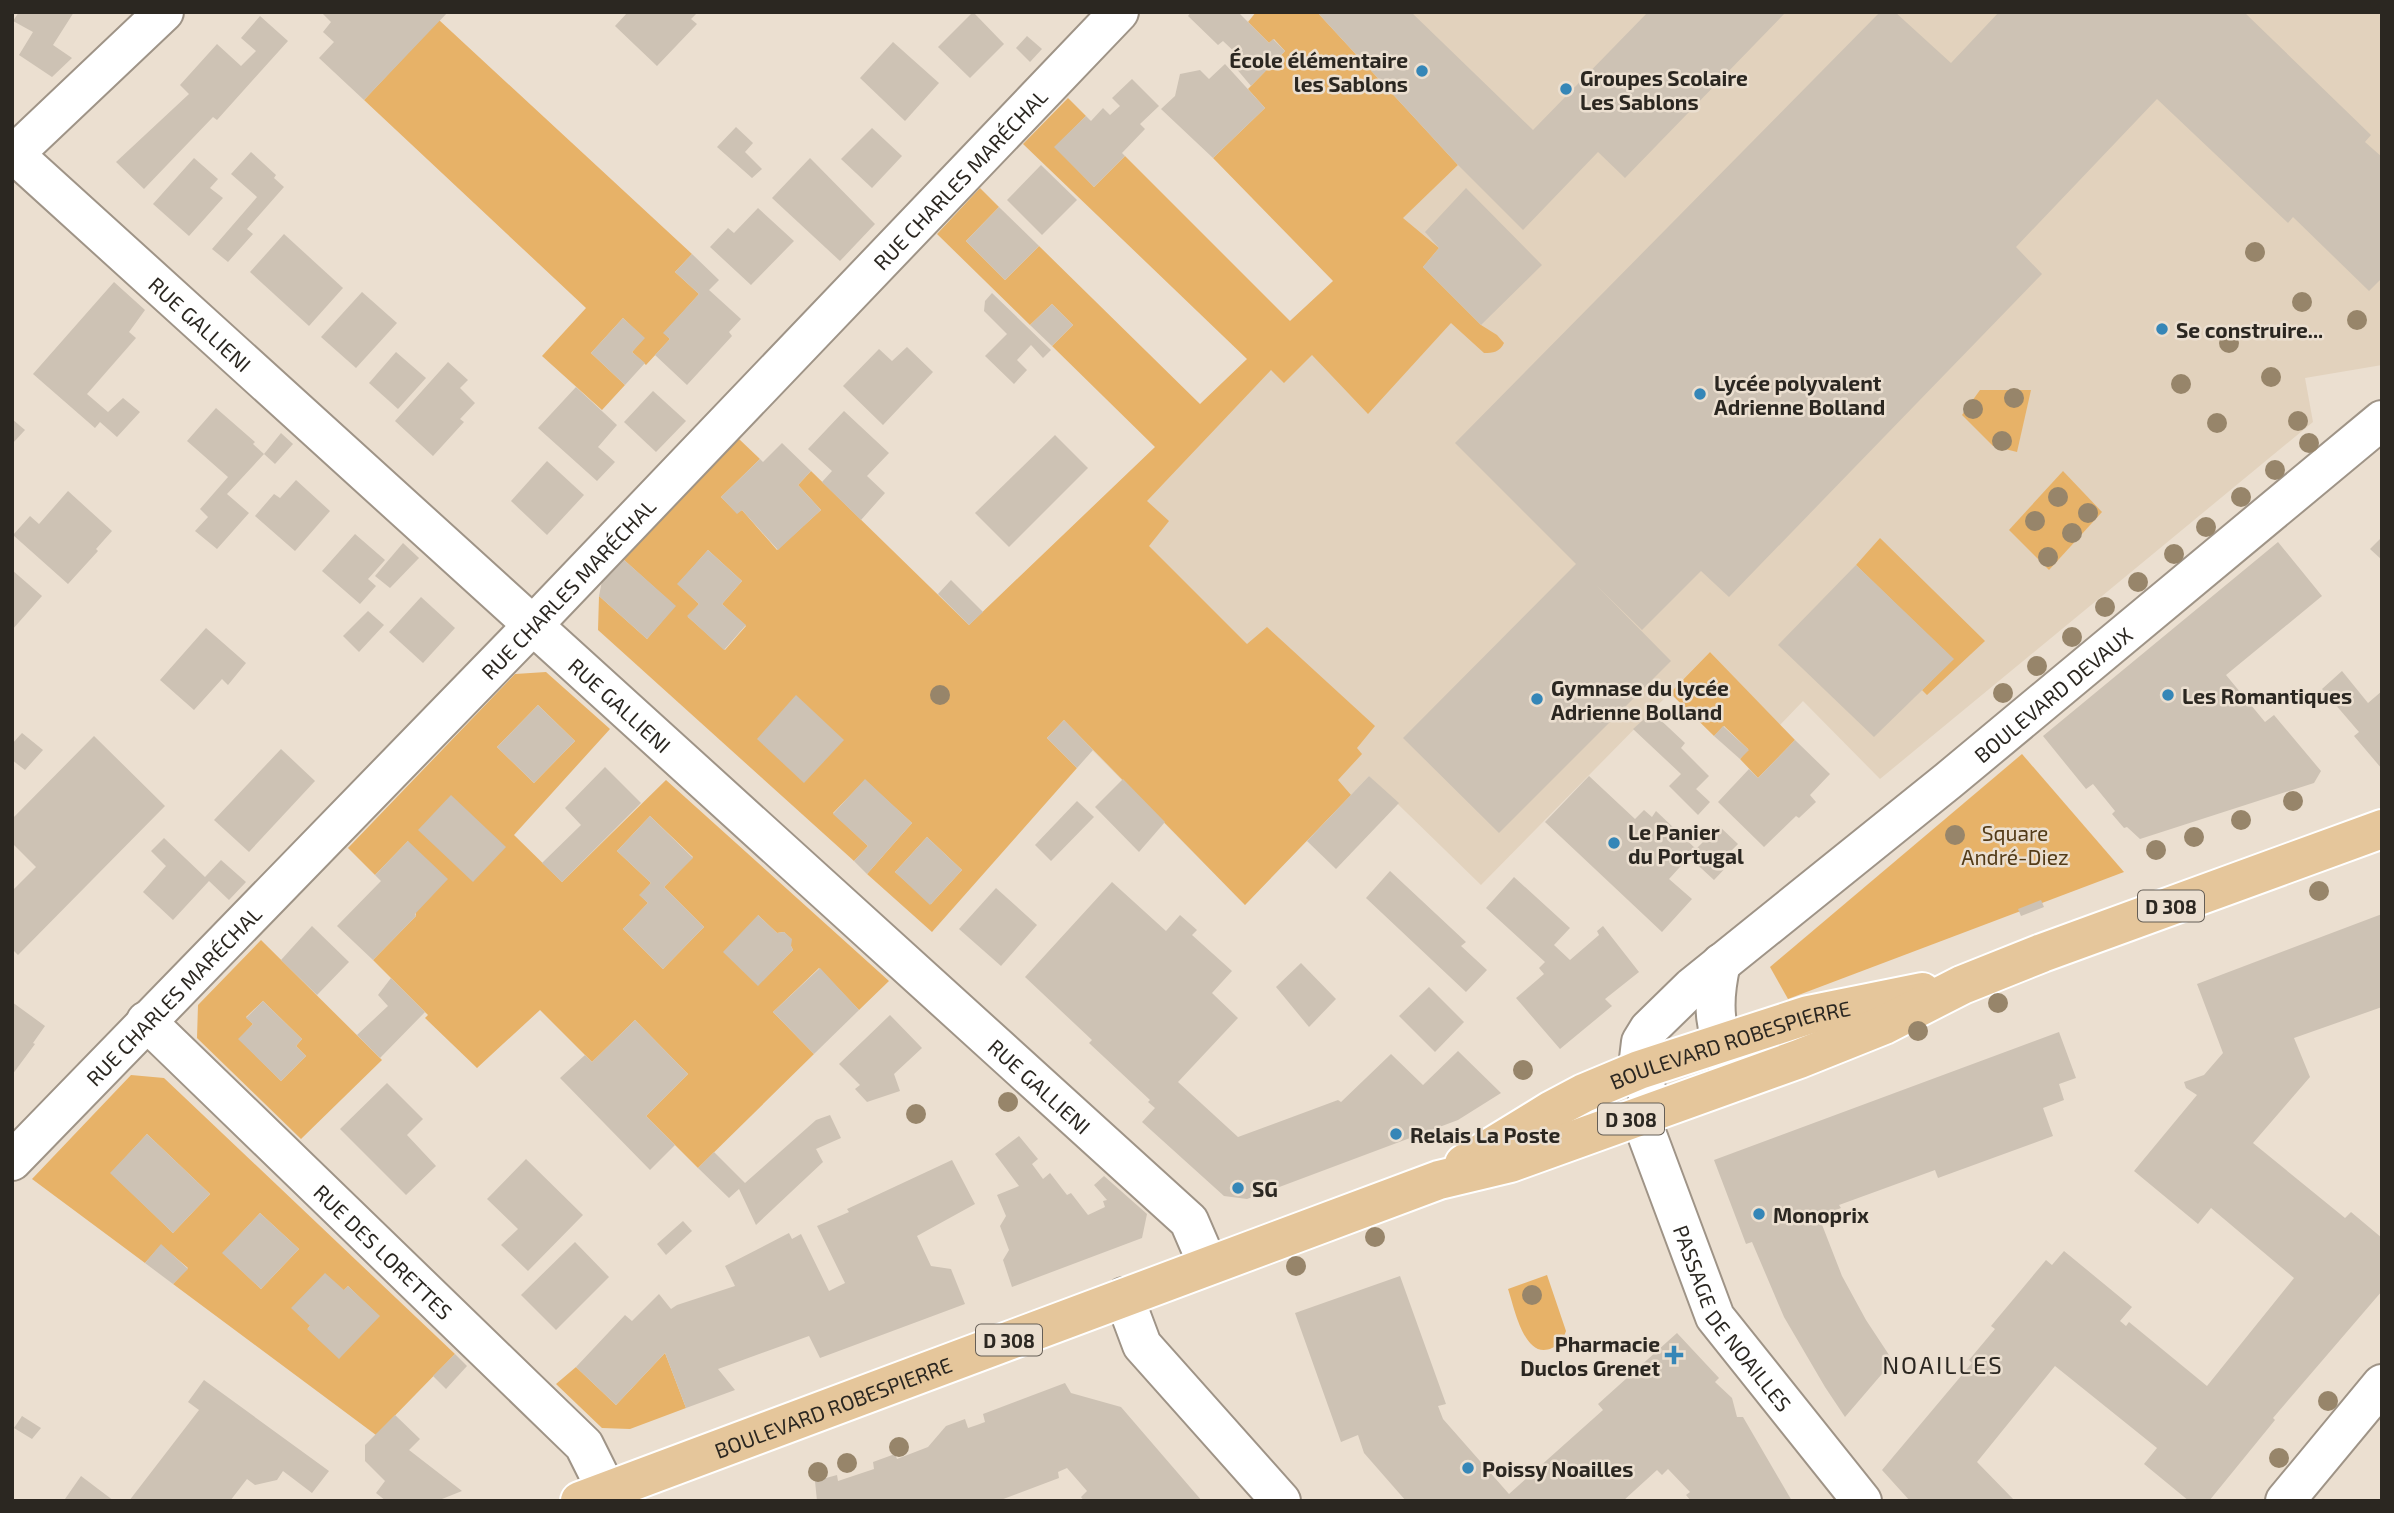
<svg xmlns="http://www.w3.org/2000/svg" width="2394" height="1513" font-family="'Exo 2',sans-serif">
<rect width="100%" height="100%" fill="#ebdfd0"/>
<!-- built -->
<polygon fill="#e2d2bd" points="1317,12 2382,12 2382,365 2305,378 2313,422 1880,779 1803,701 1780,725 1710,652 1481,885 1369,776 1245,905 969,625 1248,359 1388,232 1458,165"/>
<!-- green -->
<g fill="#e7b268" fill-rule="evenodd">
<path d="M1256 12H1317L1458 165 1403 218 1439 248 1423 267 1481 325 1497 335 1504 343C1500 352 1493 353 1484 353L1451 323 1368 414 1312 355 1284 383 1271 370 1147 501 1169 521 1149 546 1247 644 1267 627 1375 726 1357 748 1362 754 1338 780 1351 795 1245 905 1064 720 1047 738 1077 768 932 932 867 874 912 823 865 780 833 813 868 846 854 861 598 630 599 596 647 639 675 606 623 559 739 439 760 459 721 497 737 513 742 510 777 550 821 510 798 485 811 471 969 625 1155 447 1052 346 1073 325 1052 304 1030 325 937 234 980 188 999 207 966 241 1005 280 1039 246 1200 404 1247 359 1023 144 1068 98 1086 116 1055 147 1094 187 1125 156 1290 321 1333 281 1213 158 1265 108 1248 89 1285 51 1274 39 1269 43 1248 22ZM708 550 742 581 722 604 746 626 725 650 688 617 699 604 678 584ZM927 837 962 870 931 904 895 872Z"/>
<polygon points="439,20 692,254 675,272 699,294 664,333 670,339 646,365 632,352 644,338 623,318 591,353 625,385 602,410 542,356 586,308 364,100"/>
<polygon points="1980,390 2031,390 2017,452 1993,446 1962,415"/>
<polygon points="2063,471 2102,512 2049,570 2009,530"/>
<polygon points="1880,538 1985,641 1927,695 1922,690 1953,659 1856,565"/>
<polygon points="1710,652 1795,740 1758,778 1740,759 1748,749 1724,726 1714,736 1670,693"/>
<path d="M546 672 610 729 514 835 562 882 666 780 889 981 859 1010 819 968 773 1012 814 1054 698 1168 646 1116 688 1074 635 1020 592 1062 540 1010 477 1068 425 1018 428 1015 373 960 416 916 408 841 375 875 348 848 515 674ZM538 705 575 741 534 783 497 747ZM650 816 693 857 664 887 704 927 663 969 623 929 648 903 640 895 651 883 617 851ZM758 915 777 933 784 932 791 939V946L793 950 758 985Z"/>
<polygon points="2022,754 2124,872 1788,999 1770,967"/>
<path d="M261 940 382 1060 301 1139 197 1038 198 1005ZM263 1001 302 1039 296 1046 306 1056 281 1081 239 1039 253 1024 246 1017Z"/>
<path d="M131 1075 164 1078 455 1354 376 1435 173 1284 188 1268 161 1245 145 1263 32 1179ZM147 1134 210 1194 173 1233 111 1173ZM260 1213 299 1249 261 1289 223 1253ZM348 1286 379 1316 308 1328 310 1326Z"/>
<path d="M1547 1275 1566 1331C1563 1339 1560 1345 1552 1348 1524 1361 1514 1306 1508 1289Z"/>
<polygon points="665,1353 686,1408 630,1429 602,1428 556,1384 576,1367 616,1405"/>
</g>
<!-- building -->
<g fill="#cdc2b4">
<polygon points="19,12 74,12 53,45 72,58 52,77 19,55 33,32 13,21"/>
<polygon points="321,12 448,12 364,100 319,58 334,42 323,32 331,22"/>
<polygon points="628,12 698,12 691,19 697,24 657,66 615,26"/>
<polygon points="973,12 1004,44 970,78 938,47"/>
<polygon points="1191,12 1238,12 1269,43 1273,39 1285,51 1251,86 1235,67 1242,59 1223,41 1218,45 1188,16"/>
<polygon points="1317,12 1411,12 1533,130 1648,12 1786,12 1625,178 1598,152 1523,230 1458,165"/>
<polygon points="1880,12 1895,12 1951,63 1999,12 2244,12 2371,135 2365,142 2382,157 2382,278 2369,291 2293,217 2288,223 2157,99 2016,247 2042,274 1729,597 1701,571 1642,630 1596,585 1671,661 1499,833 1403,738 1576,564 1455,443"/>
<polygon points="260,16 288,41 217,120 213,117 144,189 116,162 189,94 180,85 217,44 241,66 256,51 241,38"/>
<polygon points="1027,36 1042,49 1030,62 1016,48"/>
<polygon points="893,42 939,83 905,121 860,78"/>
<polygon points="1225,64 1265,108 1213,158 1161,109 1175,96 1180,74 1200,70 1209,79"/>
<polygon points="1132,79 1159,106 1140,124 1145,129 1122,153 1125,156 1094,187 1054,147 1086,116 1091,121 1103,108 1110,115 1120,106 1112,98"/>
<polygon points="736,127 753,143 745,152 762,169 752,178 717,147"/>
<polygon points="872,128 902,156 872,188 841,159"/>
<polygon points="251,152 276,175 274,178 284,187 247,229 253,234 228,262 212,249 257,197 231,174"/>
<polygon points="194,158 218,179 210,188 223,198 189,236 153,204"/>
<polygon points="810,158 875,224 840,261 772,198"/>
<polygon points="1041,165 1077,200 1042,235 1007,200"/>
<polygon points="1466,188 1542,265 1481,325 1423,267 1439,248 1425,232"/>
<polygon points="999,207 1039,246 1005,280 966,241"/>
<polygon points="758,208 794,241 751,285 710,247 728,228 734,233"/>
<polygon points="284,234 343,288 309,326 250,272"/>
<polygon points="692,254 719,280 709,290 741,319 729,332 732,336 687,385 655,355 670,339 663,333 699,294 675,272"/>
<polygon points="114,282 145,310 129,332 136,338 87,394 108,412 123,398 140,412 117,437 100,422 95,428 33,374"/>
<polygon points="362,292 397,323 356,368 321,337"/>
<polygon points="992,293 1051,350 1043,358 1031,345 1017,360 1027,370 1014,384 985,356 1007,334 984,311 985,301"/>
<polygon points="1052,304 1073,325 1052,346 1030,325"/>
<polygon points="623,318 645,338 632,352 645,363 625,385 591,353"/>
<polygon points="907,347 933,372 883,425 843,386 879,349 892,361"/>
<polygon points="396,352 426,378 398,409 369,383"/>
<polygon points="448,362 468,380 460,388 475,403 460,419 464,422 433,456 395,421"/>
<polygon points="576,387 617,425 598,447 615,462 597,481 538,428"/>
<polygon points="653,391 686,421 656,452 624,422"/>
<polygon points="216,408 255,442 253,444 264,454 227,494 249,513 217,549 195,531 208,517 200,509 228,477 187,441"/>
<polygon points="844,411 889,453 867,476 885,493 861,520 822,482 832,471 808,449"/>
<polygon points="12,419 25,430 12,444"/>
<polygon points="281,433 293,444 275,464 264,454"/>
<polygon points="1055,435 1088,468 1009,547 975,513"/>
<polygon points="782,443 811,471 798,485 821,510 778,550 742,510 737,514 721,497 760,459 763,462"/>
<polygon points="547,461 584,495 547,535 511,501"/>
<polygon points="296,480 330,511 295,551 255,516 274,494 280,498"/>
<polygon points="68,491 112,531 96,549 98,551 68,584 13,535 30,516 39,524"/>
<polygon points="355,534 385,560 368,579 376,586 360,604 322,571"/>
<polygon points="2382,537 2382,560 2370,549"/>
<polygon points="2278,542 2322,596 2226,675 2265,722 2274,715 2321,771 2314,783 2140,839 2127,827 2124,828 2112,814 2115,811 2093,784 2086,789 2043,736"/>
<polygon points="403,543 419,558 390,588 375,576"/>
<polygon points="708,550 742,581 722,604 746,625 724,650 687,616 699,604 677,584"/>
<polygon points="623,559 676,606 647,639 599,596 602,581"/>
<polygon points="1856,565 1954,659 1874,737 1778,645"/>
<polygon points="12,570 42,596 12,630"/>
<polygon points="951,580 983,612 969,625 938,594"/>
<polygon points="421,597 455,628 423,663 389,632"/>
<polygon points="368,611 384,625 359,652 343,636"/>
<polygon points="206,628 246,663 228,685 222,679 194,710 160,680"/>
<polygon points="2342,671 2368,703 2382,691 2382,769 2354,736 2359,732 2322,689"/>
<polygon points="796,695 844,740 804,783 757,739"/>
<polygon points="538,705 575,741 534,783 497,747"/>
<polygon points="1652,712 1685,743 1681,748 1709,776 1696,789 1710,802 1698,815 1669,786 1681,774 1633,729"/>
<polygon points="1064,720 1093,750 1077,768 1047,738"/>
<polygon points="1723,726 1749,750 1740,759 1714,736"/>
<polygon points="22,733 43,750 25,770 12,760 12,744"/>
<polygon points="94,736 165,806 18,955 12,949 12,891 36,867 12,843 12,819"/>
<polygon points="1795,740 1830,774 1810,795 1816,802 1799,818 1796,816 1764,847 1718,802 1749,769 1758,778"/>
<polygon points="281,749 315,781 249,852 214,820"/>
<polygon points="605,767 641,803 562,882 542,863 581,825 565,808"/>
<polygon points="1369,776 1399,803 1336,869 1307,841"/>
<polygon points="1589,776 1635,819 1644,810 1652,817 1656,811 1696,849 1719,826 1738,844 1726,856 1731,862 1714,880 1689,857 1669,879 1692,899 1662,932 1545,822"/>
<polygon points="865,779 912,823 867,874 854,861 868,846 833,814"/>
<polygon points="1123,779 1165,822 1139,852 1095,807"/>
<polygon points="451,795 506,847 473,882 418,830"/>
<polygon points="1077,801 1094,817 1051,861 1035,845"/>
<polygon points="650,816 693,858 664,887 704,927 663,969 623,929 648,903 639,895 651,883 617,851"/>
<polygon points="927,837 962,870 930,905 895,872"/>
<polygon points="164,838 205,877 221,860 246,882 229,900 209,881 173,920 143,892 166,866 151,851"/>
<polygon points="408,841 448,879 415,914 416,916 373,960 337,926 381,881 375,875"/>
<polygon points="1390,871 1466,942 1461,946 1487,970 1466,992 1366,898"/>
<polygon points="1514,877 1570,928 1554,945 1570,960 1599,935 1597,931 1603,926 1639,972 1605,999 1612,1006 1560,1049 1516,998 1544,974 1539,968 1545,962 1486,908"/>
<polygon points="1112,882 1166,931 1180,915 1197,930 1192,935 1232,971 1212,993 1238,1018 1178,1082 1238,1137 1338,1100 1341,1102 1391,1054 1423,1085 1458,1051 1501,1093 1458,1120 1247,1199 1224,1196 1142,1122 1155,1108 1148,1102 1150,1100 1089,1043 1092,1040 1025,977"/>
<polygon points="996,888 1037,925 1001,966 959,929"/>
<polygon points="2041,900 2044,907 2021,916 2018,909"/>
<polygon points="2382,914 2382,1007 2294,1038 2310,1077 2253,1143 2345,1218 2351,1212 2382,1238 2382,1291 2273,1418 2275,1420 2209,1501 2189,1501 2144,1464 2157,1448 2055,1366 1977,1462 2015,1501 1910,1501 1882,1470 1972,1363 1969,1360 1995,1329 1991,1326 2046,1260 2052,1265 2064,1251 2132,1307 2120,1321 2126,1326 2129,1322 2207,1386 2294,1278 2211,1208 2198,1224 2134,1171 2197,1095 2186,1088 2184,1082 2204,1075 2223,1053 2197,984"/>
<polygon points="758,915 777,933 784,932 792,939 791,946 793,950 758,986 723,952"/>
<polygon points="312,926 349,962 317,995 281,960"/>
<polygon points="1301,963 1336,999 1309,1027 1276,987"/>
<polygon points="820,968 859,1010 814,1054 773,1012"/>
<polygon points="391,978 425,1012 380,1058 357,1035 388,1006 378,995"/>
<polygon points="1429,987 1464,1022 1435,1052 1399,1016"/>
<polygon points="263,1001 302,1039 296,1046 306,1056 281,1081 238,1039 253,1024 246,1018"/>
<polygon points="12,1002 45,1026 33,1043 35,1044 12,1075"/>
<polygon points="890,1015 922,1048 894,1074 900,1091 867,1102 855,1089 860,1085 839,1064"/>
<polygon points="635,1020 688,1074 646,1116 675,1145 650,1170 560,1078 585,1055 592,1062"/>
<polygon points="2059,1032 2076,1078 2059,1084 2064,1100 2043,1108 2053,1136 1938,1178 1935,1170 1839,1205 1841,1208 1819,1217 1842,1276 1866,1320 1893,1361 1845,1417 1825,1387 1784,1317 1752,1242 1746,1244 1714,1160"/>
<polygon points="387,1083 423,1119 407,1135 436,1166 406,1195 340,1129"/>
<polygon points="830,1115 841,1138 816,1149 823,1162 756,1225 739,1189 729,1198 698,1168 714,1152 745,1183 816,1120"/>
<polygon points="147,1134 210,1194 173,1233 110,1173"/>
<polygon points="1019,1136 1038,1159 1032,1164 1043,1179 1050,1173 1067,1195 1071,1193 1088,1215 1105,1207 1103,1201 1107,1200 1094,1185 1104,1176 1147,1214 1142,1238 1012,1287 1003,1260 1009,1250 1000,1226 1006,1216 997,1195 1019,1186 995,1154"/>
<polygon points="526,1159 583,1215 528,1271 501,1245 518,1229 487,1199"/>
<polygon points="952,1160 975,1204 917,1236 931,1266 951,1269 965,1304 820,1358 809,1336 718,1369 735,1390 686,1408 665,1353 616,1405 576,1367 625,1315 632,1321 659,1294 671,1309 677,1305 735,1286 725,1266 789,1233 792,1239 801,1234 829,1291 845,1283 817,1226 849,1212 847,1209"/>
<polygon points="260,1213 299,1249 261,1289 222,1253"/>
<polygon points="683,1221 692,1231 666,1255 657,1244"/>
<polygon points="575,1242 609,1277 556,1330 521,1295"/>
<polygon points="161,1244 188,1269 173,1284 145,1263"/>
<polygon points="325,1273 344,1290 348,1286 380,1316 339,1359 307,1329 310,1326 291,1308"/>
<polygon points="1400,1276 1446,1404 1438,1406 1443,1419 1509,1494 1603,1410 1598,1404 1677,1333 1719,1378 1715,1382 1732,1398 1737,1417 1743,1417 1792,1501 1691,1501 1686,1495 1690,1492 1668,1469 1662,1475 1657,1470 1623,1501 1406,1501 1364,1453 1358,1435 1341,1442 1295,1313"/>
<polygon points="455,1354 467,1366 446,1389 433,1376"/>
<polygon points="204,1380 329,1471 312,1493 283,1471 277,1480 255,1485 247,1479 230,1501 129,1501 199,1410 188,1402"/>
<polygon points="1065,1383 1071,1393 1121,1407 1202,1501 1084,1501 1081,1497 1087,1491 1067,1468 1058,1472 1059,1478 998,1501 817,1501 815,1481 837,1475 838,1481 874,1469 873,1462 895,1454 897,1459 928,1447 946,1426 965,1419 968,1428 977,1425 985,1422 983,1414"/>
<polygon points="395,1415 420,1439 409,1450 462,1491 437,1501 386,1501 376,1493 385,1481 365,1461 365,1445"/>
<polygon points="22,1416 41,1428 32,1439 14,1428"/>
<polygon points="81,1476 114,1501 67,1501 65,1499"/>
</g>
<g fill="none" stroke-linecap="round" stroke-linejoin="round">
<!-- minor casing -->
<g stroke="#9f9487" stroke-width="42">
<g id="minor">
<path id="s1" d="M14 154 1189 1221 1208 1265"/>
<polyline points="12,156 164,12"/>
<path d="M1721 963C1709 1015 1718 1032 1734 1082"/>
<path id="s2" d="M146 1021 584 1445 607 1491"/>
<path id="s3" d="M1654 1111 1638 1067 1641 1042 1649 1029 1692 987 1949 780 2382 420"/>
<path id="s4" d="M1640 1116 1715 1317 1862 1501"/>
<path id="s5" d="M12 1161 533 625 1119 12"/>
<polyline points="1124,1297 1142,1345 1281,1501"/>
<polyline points="2285,1501 2382,1384"/>
</g>
</g>
<!-- major casing -->
<g stroke="#fff" stroke-width="42">
<g id="major">
<path id="s6" d="M1464 1164 1552 1110 1584 1093 1639 1070 1808 1015 1922 992"/>
<path id="s7" d="M580 1501 1439 1180 1510 1163 1799 1059 1884 1025 1962 985 2042 953 2382 829"/>
</g>
</g>
<!-- minor -->
<use href="#minor" stroke="#fff" stroke-width="38"/>
<!-- major -->
<use href="#major" stroke="#e5c69b" stroke-width="38"/>
</g>
<!-- trees -->
<g fill="#97856a">
<circle cx="2255" cy="252" r="10"/>
<circle cx="2302" cy="302" r="10"/>
<circle cx="2357" cy="320" r="10"/>
<circle cx="2229" cy="343" r="10"/>
<circle cx="2271" cy="377" r="10"/>
<circle cx="2181" cy="384" r="10"/>
<circle cx="2014" cy="398" r="10"/>
<circle cx="1973" cy="409" r="10"/>
<circle cx="2298" cy="421" r="10"/>
<circle cx="2217" cy="423" r="10"/>
<circle cx="2002" cy="441" r="10"/>
<circle cx="2309" cy="443" r="10"/>
<circle cx="2275" cy="470" r="10"/>
<circle cx="2058" cy="497" r="10"/>
<circle cx="2241" cy="497" r="10"/>
<circle cx="2088" cy="513" r="10"/>
<circle cx="2035" cy="521" r="10"/>
<circle cx="2206" cy="527" r="10"/>
<circle cx="2072" cy="533" r="10"/>
<circle cx="2174" cy="554" r="10"/>
<circle cx="2048" cy="557" r="10"/>
<circle cx="2138" cy="582" r="10"/>
<circle cx="2105" cy="607" r="10"/>
<circle cx="2072" cy="637" r="10"/>
<circle cx="2037" cy="666" r="10"/>
<circle cx="2003" cy="693" r="10"/>
<circle cx="940" cy="695" r="10"/>
<circle cx="2293" cy="801" r="10"/>
<circle cx="2241" cy="820" r="10"/>
<circle cx="1955" cy="835" r="10"/>
<circle cx="2194" cy="837" r="10"/>
<circle cx="2156" cy="850" r="10"/>
<circle cx="2319" cy="891" r="10"/>
<circle cx="1998" cy="1003" r="10"/>
<circle cx="1918" cy="1031" r="10"/>
<circle cx="1523" cy="1070" r="10"/>
<circle cx="1008" cy="1102" r="10"/>
<circle cx="916" cy="1114" r="10"/>
<circle cx="1375" cy="1237" r="10"/>
<circle cx="1296" cy="1266" r="10"/>
<circle cx="1532" cy="1295" r="10"/>
<circle cx="2328" cy="1401" r="10"/>
<circle cx="899" cy="1447" r="10"/>
<circle cx="2279" cy="1458" r="10"/>
<circle cx="847" cy="1463" r="10"/>
<circle cx="818" cy="1472" r="10"/>
</g>
<!-- markers -->
<g fill="#3586b7" stroke="#ebdfd0" stroke-width="2.5">
<circle cx="1422" cy="71" r="7"/>
<circle cx="1566" cy="89" r="7"/>
<circle cx="2162" cy="329" r="7"/>
<circle cx="1700" cy="394" r="7"/>
<circle cx="2168" cy="695" r="7"/>
<circle cx="1537" cy="699" r="7"/>
<circle cx="1614" cy="843" r="7"/>
<circle cx="1396" cy="1134" r="7"/>
<circle cx="1238" cy="1188" r="7"/>
<circle cx="1759" cy="1214" r="7"/>
<path d="M1670.5 1344.5h7v7h7v7h-7v7h-7v-7h-7v-7h7z"/>
<circle cx="1468" cy="1468" r="7"/>
</g>
<g text-anchor="middle" dominant-baseline="central" stroke-width="5" stroke-linejoin="round" paint-order="stroke">
<!-- shield labels -->
<g fill="#ebdfd0" stroke="#655e56" stroke-width="2">
<rect x="2138" y="890.5" width="66" height="31" rx="5"/>
<rect x="1598" y="1103.5" width="66" height="31" rx="5"/>
<rect x="976" y="1324.5" width="66" height="31" rx="5"/>
</g>
<g font-size="19" font-weight="bold" fill="#2b2721">
<text x="2171" y="906">D 308</text>
<text x="1631" y="1119">D 308</text>
<text x="1009" y="1340">D 308</text>
</g>
<!-- poi labels -->
<g font-size="21" font-weight="bold" fill="#2b2721" stroke="#ebdfd0" text-anchor="start">
<text x="1408" y="59" text-anchor="end">École élémentaire<tspan x="1408" dy="24">les Sablons</tspan></text>
<text x="1580" y="77">Groupes Scolaire<tspan x="1580" dy="24">Les Sablons</tspan></text>
<text x="2176" y="329">Se construire...</text>
<text x="1714" y="382">Lycée polyvalent<tspan x="1714" dy="24">Adrienne Bolland</tspan></text>
<text x="1551" y="687">Gymnase du lycée<tspan x="1551" dy="24">Adrienne Bolland</tspan></text>
<text x="2182" y="695">Les Romantiques</text>
<text x="1628" y="831">Le Panier<tspan x="1628" dy="24">du Portugal</tspan></text>
<text x="1410" y="1134">Relais La Poste</text>
<text x="1252" y="1188">SG</text>
<text x="1773" y="1214">Monoprix</text>
<text x="1660" y="1343" text-anchor="end">Pharmacie<tspan x="1660" dy="24">Duclos Grenet</tspan></text>
<text x="1482" y="1468">Poissy Noailles</text>
</g>
<!-- street labels -->
<g font-size="21" fill="#2b2721" stroke="#ebdfd0">
<text stroke="none"><textPath href="#s5" startOffset="1365">RUE CHARLES MARÉCHAL</textPath></text>
<text stroke="none"><textPath href="#s1" startOffset="252">RUE GALLIENI</textPath></text>
<text stroke="none"><textPath href="#s5" startOffset="798">RUE CHARLES MARÉCHAL</textPath></text>
<text stroke="none"><textPath href="#s3" startOffset="612">BOULEVARD DEVAUX</textPath></text>
<text stroke="none"><textPath href="#s1" startOffset="819">RUE GALLIENI</textPath></text>
<text stroke="none"><textPath href="#s5" startOffset="231">RUE CHARLES MARÉCHAL</textPath></text>
<text stroke="none"><textPath href="#s6" startOffset="294">BOULEVARD ROBESPIERRE</textPath></text>
<text stroke="none"><textPath href="#s1" startOffset="1386">RUE GALLIENI</textPath></text>
<text stroke="none"><textPath href="#s2" startOffset="331">RUE DES LORETTES</textPath></text>
<text stroke="none"><textPath href="#s4" startOffset="224">PASSAGE DE NOAILLES</textPath></text>
<text stroke="none"><textPath href="#s7" startOffset="270">BOULEVARD ROBESPIERRE</textPath></text>
</g>
<!-- park labels -->
<g font-size="21" fill="#533b17" stroke="#ebdfd0">
<text x="2015" y="832">Square<tspan x="2015" dy="24">André-Diez</tspan></text>
</g>
<!-- quarter labels -->
<g font-size="24" letter-spacing="2" fill="#2b2721" stroke="#ebdfd0">
<text x="1943" y="1364">NOAILLES</text>
</g>
</g>
<!-- border -->
<rect width="2394" height="1513" fill="none" stroke="#2b2721" stroke-width="28"/>
</svg>
